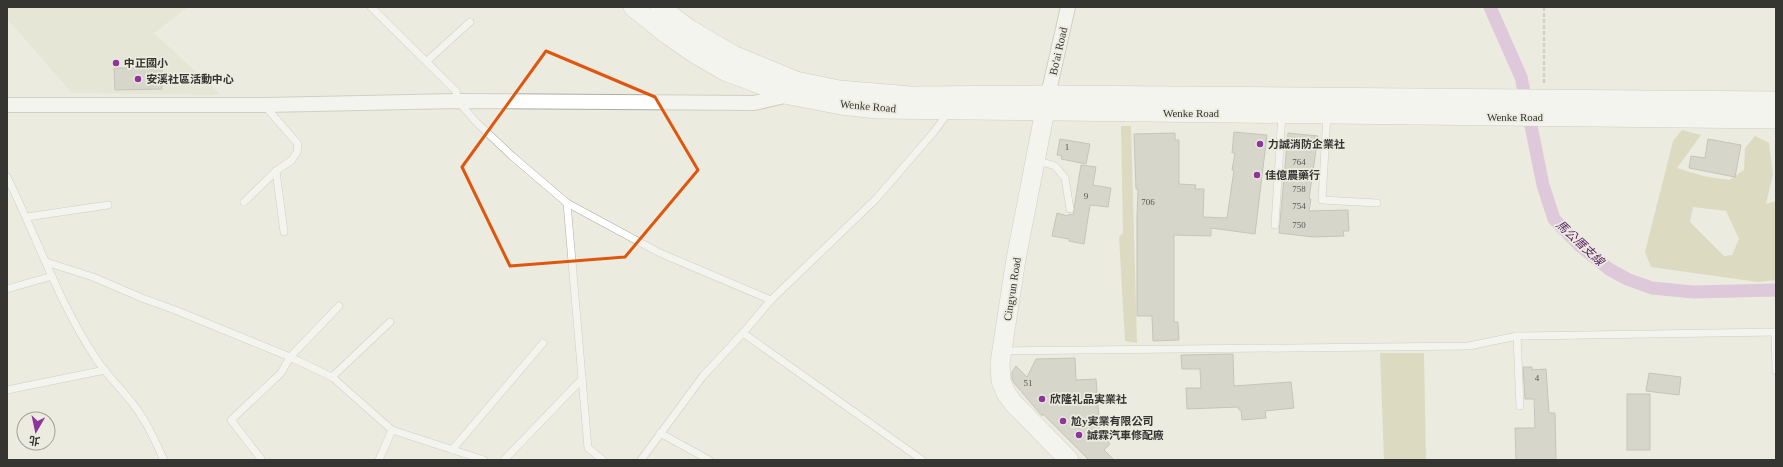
<svg xmlns="http://www.w3.org/2000/svg" width="1783" height="467" font-family="'Times New Roman','Noto Sans TC',serif">
<rect width="100%" height="100%" fill="#ebebe0"/>
<!-- built -->
<polygon fill="#dfdfcc" points="7,7 188,7 154,33 221,95 72,93 7,19"/>
<!-- green -->
<g fill="#c9c89b" fill-rule="evenodd">
<polygon points="1121,126 1131,126 1137,343 1125,341 1119,237 1123,233"/>
<path d="M1682 130 1701 135 1677 168 1703 176 1729 180 1744 170 1745 148 1755 136 1769 143 1773 174 1766 204 1776 201V280L1758 282 1651 267 1645 252 1673 141ZM1693 207 1726 211 1739 239 1732 255 1724 256 1690 222Z"/>
<polygon points="1380,353 1424,353 1426,460 1384,460"/>
</g>
<g fill="none" stroke-linecap="round" stroke-linejoin="round">
<!-- canal -->
<polyline stroke="#cfa0d6" stroke-width="13" points="1490,7 1521,77 1543,185 1554,219 1579,245 1609,269 1627,279 1652,288 1693,292 1776,290"/>
</g>
<!-- building -->
<g fill="#bdbdb2" stroke="#96968c">
<polygon points="114,68 162,68 162,89 115,90"/>
<polygon points="1234,132 1267,135 1255,234 1211,228 1211,236 1174,235 1174,322 1178,322 1179,340 1153,341 1152,316 1137,316 1137,217 1138,189 1136,189 1134,134 1175,133 1175,140 1179,140 1179,184 1196,185 1195,189 1204,189 1203,217 1227,218 1234,170 1232,170 1235,153 1232,153"/>
<polygon points="1288,133 1318,136 1309,199 1311,199 1309,211 1348,210 1349,231 1343,231 1344,236 1313,237 1279,233"/>
<polygon points="1060,139 1090,144 1086,164 1061,159 1062,156 1057,155"/>
<polygon points="1708,139 1741,145 1735,177 1689,168 1691,156 1705,158"/>
<polygon points="1081,165 1096,167 1093,185 1111,188 1108,207 1090,205 1084,244 1069,241 1069,239 1052,236 1057,213 1068,216 1069,214 1073,215"/>
<polygon points="1233,354 1234,386 1291,382 1294,408 1265,411 1266,418 1242,420 1241,410 1239,410 1238,407 1187,409 1186,388 1201,388 1200,369 1182,369 1181,355"/>
<polygon points="1075,358 1076,380 1096,379 1100,431 1110,444 1104,450 1114,460 1089,460 1043,414 1042,416 1014,383 1012,379 1012,372 1016,366 1027,377 1036,359"/>
<polygon points="1523,367 1532,367 1532,370 1546,369 1549,413 1555,413 1556,460 1516,460 1515,428 1535,428 1534,399 1525,399"/>
<polygon points="1649,373 1681,377 1679,395 1646,391"/>
<rect x="1627" y="394" width="23" height="56"/>
</g>
<g fill="none" stroke-linecap="round" stroke-linejoin="round">
<!-- lane casing -->
<g stroke="#adada3" stroke-width="8">
<g id="lane">
<polyline points="371,7 456,91 458,101 476,122 512,156 567,203 660,253 771,300"/>
<polyline points="427,61 470,22"/>
<polyline points="1327,115 1322,200 1377,203"/>
<polyline points="1036,160 1055,166 1065,178 1070,209"/>
<polyline points="276,171 284,232"/>
<path d="M7 177C37 237 59 304 97 360 110 380 130 396 142 417 151 430 157 446 164 460"/>
<polyline points="244,202 276,171 292,160 297,152 298,144 265,106"/>
<polyline points="567,203 588,448 603,460"/>
<polyline points="27,217 108,205"/>
<polyline points="1275,225 1282,114"/>
<polyline points="46,262 93,277 142,298 175,310 290,357 332,377 392,430 379,460"/>
<polyline points="7,289 52,276"/>
<polyline points="1775,332 1776,371"/>
<polyline points="743,333 922,460"/>
<polyline points="1517,336 1520,406"/>
<polyline points="1003,351 1469,346 1517,336 1776,332"/>
<polyline points="332,377 390,322"/>
<polyline points="7,390 105,370"/>
<polyline points="392,430 484,460"/>
<polyline points="660,433 709,460"/>
<polyline points="452,450 543,343"/>
<polyline points="261,459 231,420 281,373 290,357 339,306"/>
<polyline points="504,460 582,379"/>
<polyline points="641,460 703,376 743,333 771,300 876,199 933,133 948,113"/>
</g>
</g>
<!-- street casing -->
<g stroke="#adada3" stroke-width="16">
<g id="street">
<polyline points="1048,95 1068,7"/>
<polyline points="7,105 265,105 458,101 754,103 789,95 790,93"/>
</g>
</g>
<!-- secondary casing -->
<g stroke="#adada3" stroke-width="20">
<g id="secondary">
<polyline points="633,7 668,35 694,53 725,71 789,95 841,105 877,109 1776,119"/>
<polyline points="660,7 689,29 733,55 796,81 839,90 910,96 1048,95 1776,101"/>
<polyline points="1047,100 1016,259 1000,363 1001,381 1006,393 1013,403 1069,460"/>
</g>
</g>
<!-- path -->
<polyline stroke="#b2b2a9" stroke-width="2.5" stroke-dasharray="4 2" stroke-linecap="butt" points="1544,7 1544,84"/>
<!-- lane -->
<use href="#lane" stroke="#fff" stroke-width="7"/>
<!-- street -->
<use href="#street" stroke="#fff" stroke-width="14"/>
<!-- secondary -->
<use href="#secondary" stroke="#fff" stroke-width="19"/>
</g>
<!-- marked area -->
<path d="M0 0H1783V467H0ZM546 51 655 97 698 170 625 257 510 266 462 167Z" fill="#ebebe0" fill-opacity=".55" fill-rule="evenodd"/>
<path fill="none" stroke="#df570e" stroke-width="3" stroke-linejoin="round" d="M546 51 655 97 698 170 625 257 510 266 462 167Z"/>
<!-- markers -->
<g fill="#8f339d" stroke="#ebebe0" stroke-width="1.5">
<circle cx="116" cy="63" r="4"/>
<circle cx="138" cy="79" r="4"/>
<circle cx="1260" cy="144" r="4"/>
<circle cx="1257" cy="175" r="4"/>
<circle cx="1042" cy="399" r="4"/>
<circle cx="1063" cy="421" r="4"/>
<circle cx="1079" cy="435" r="4"/>
</g>
<g text-anchor="middle" dominant-baseline="central" stroke-width="3.5" stroke-linejoin="round" paint-order="stroke">
<!-- number labels -->
<g font-size="9" fill="#575751">
<text x="1067" y="147">1</text>
<text x="1299" y="162">764</text>
<text x="1299" y="189">758</text>
<text x="1086" y="196">9</text>
<text x="1148" y="202">706</text>
<text x="1299" y="206">754</text>
<text x="1299" y="225">750</text>
<text x="1537" y="378">4</text>
<text x="1028" y="383">51</text>
</g>
<!-- street labels -->
<g font-size="11" fill="#353531" stroke="#ebebe0">
<text transform="translate(1058 51) rotate(-77)">Bo'ai Road</text>
<text transform="translate(868 106) rotate(5)">Wenke Road</text>
<text x="1191" y="113">Wenke Road</text>
<text x="1515" y="117">Wenke Road</text>
<text transform="translate(1012 289) rotate(-81)">Cingyun Road</text>
</g>
<!-- poi labels -->
<g font-size="11" font-weight="bold" fill="#353531" stroke="#ebebe0" text-anchor="start">
<text x="124" y="63">中正國小</text>
<text x="146" y="79">安溪社區活動中心</text>
<text x="1268" y="144">力誠消防企業社</text>
<text x="1265" y="175">佳億農藥行</text>
<text x="1050" y="399">欣隆礼品実業社</text>
<text x="1071" y="421">尬y実業有限公司</text>
<text x="1087" y="435">誠霖汽車修配廠</text>
</g>
<!-- water labels -->
<g font-size="12" font-style="italic" fill="#5e2666" stroke="#ebebe0">
<text transform="translate(1580 243) rotate(43)">馬公厝支線</text>
</g>
</g>
<!-- border -->
<rect width="1783" height="467" fill="none" stroke="#353531" stroke-width="16"/>
<!-- north arrow -->
<g transform="translate(36 431) rotate(189)"><circle r="19" fill="#ebebe0" stroke="#a2a29a"/>
<path d="M0-3L7 15L0 10L-7 15Z" fill="#8f339d"/>
<text y="-6" font-size="11" font-weight="bold" text-anchor="middle" fill="#353531">北</text>
</g>
</svg>
